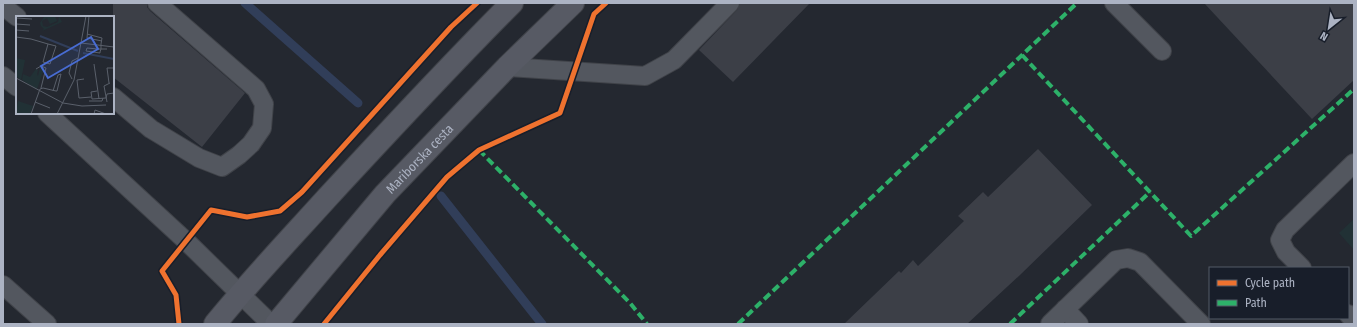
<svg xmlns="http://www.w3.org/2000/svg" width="1357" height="327" font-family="'Fira Sans Condensed',sans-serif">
<rect width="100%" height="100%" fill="#242830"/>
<!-- green -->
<polygon fill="#213135" points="1354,219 1354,250 1339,233"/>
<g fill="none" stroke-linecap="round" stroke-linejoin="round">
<!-- stream -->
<g stroke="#313e59" stroke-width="9">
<polyline points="245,3 358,103"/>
<polyline points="441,196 542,324"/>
</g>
</g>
<!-- building -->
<g fill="#3c3f47">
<polygon points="113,3 147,3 147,7 150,11 245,93 202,147 113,77"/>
<polygon points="740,3 810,3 733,82 699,50 737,10"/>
<polygon points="1204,3 1354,3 1354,80 1312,119"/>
<polygon points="1038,149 1092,205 1020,275 967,324 844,324 899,271 901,273 913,260 918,266 964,221 958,216 983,192 988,197"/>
</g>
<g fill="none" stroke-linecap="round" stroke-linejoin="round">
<!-- service casing -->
<g stroke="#404349" stroke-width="20">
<g id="service">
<polyline points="1114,3 1162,51"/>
<polyline points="3,6 17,17"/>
<polyline points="507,67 645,76 674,60 730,3"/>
<polyline points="3,76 17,87"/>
<polyline points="113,97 151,129 199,158 222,167 239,155 251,144 262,128 264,104 256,89 157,3"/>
<polyline points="47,113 186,241 271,324"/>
<polyline points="1302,268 1286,252 1280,240 1285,230 1354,163"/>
<polyline points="3,285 47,324"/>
<polyline points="1065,309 1079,324"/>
<polyline points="1348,314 1354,321"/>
<polyline points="1050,324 1116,260 1128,258 1140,262 1201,324"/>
</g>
</g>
<!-- secondary casing -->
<g stroke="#404349" stroke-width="24">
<g id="secondary">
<path d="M215 324C250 281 288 241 326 199 387 133 448 67 512 3"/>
<path id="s1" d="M276 324 385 194 507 67 573 3"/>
</g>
</g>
<!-- service -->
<use href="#service" stroke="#53575f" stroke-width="18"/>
<!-- secondary -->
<use href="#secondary" stroke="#575a64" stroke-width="22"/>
<!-- quiet -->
<g stroke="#2db169" stroke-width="4" stroke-dasharray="8 4" stroke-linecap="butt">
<polyline points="1022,55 1191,236 1354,89"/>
<polyline points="479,150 630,303 647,324"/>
<polyline points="738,324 1077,3"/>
<polyline points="1010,324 1150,192"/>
</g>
<!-- cycleway casing -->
<g stroke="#181e2a" stroke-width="8">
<g id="cycleway">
<polyline points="179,324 176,295 162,271 211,210 247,217 280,211 302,192 451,27 477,3"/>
<polyline points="324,324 380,255 447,177 479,150 560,113 594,14 606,3"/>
</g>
</g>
<!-- cycleway -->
<use href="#cycleway" stroke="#ef722f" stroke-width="5"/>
</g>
<g text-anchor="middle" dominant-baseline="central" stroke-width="3" stroke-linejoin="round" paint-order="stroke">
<!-- street labels -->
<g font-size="13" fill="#acb3c3" stroke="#181e2a">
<text stroke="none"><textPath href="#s1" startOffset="219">Mariborska cesta</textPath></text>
</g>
</g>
<!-- overview -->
<g transform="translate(16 16)">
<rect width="98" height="98" fill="#242830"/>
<path d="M39 0 41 5 34 8 31 2 26 5 27 10 31 11 42 6 43 0 46 6 26 15 28 13 25 10 24 7 28 1ZM0 42 9 44 5 64 0 60ZM24 52 28 53 21 73 6 64 7 58 14 61 20 53 22 54 21 58 22 60ZM2 85 17 90 14 98H0Z" fill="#213135"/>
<path fill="none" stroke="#313e59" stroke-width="2" d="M24 20 62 35M67 37 98 43"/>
<path fill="none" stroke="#5a606b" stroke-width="1" d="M73 0 71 22 86 25M0 2 16 3M0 8 14 9M0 14 13 15M71 18 86 22 85 28V33L84 36V37L70 35 71 32 82 33H91M0 21 15 23 32 28 40 30 34 48 27 46 32 28M65 27 98 31M78 48 83 83M20 53 25 50 30 52 25 72M0 62 47 87 66 90 90 89M56 63 53 57 56 45 62 42M68 63 61 64 63 82 75 81M93 67 91 52H98M81 75 75 76 76 83 90 82 91 78 98 77M73 85H86L87 82M19 86 34 92M91 86 88 70 94 67M15 98 24 73 27 72 40 75H41L45 58 42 59 37 75M41 98 58 64 70 0M78 98 79 94 90 98"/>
<path fill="#486cd2" fill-opacity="0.15" stroke="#486cd2" stroke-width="2" d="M75 21 82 33 32 62 25 50Z"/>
<rect width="98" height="98" fill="none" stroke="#acb3c3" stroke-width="2"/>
</g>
<!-- border -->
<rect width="1357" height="327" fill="none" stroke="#acb3c3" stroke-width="8"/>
<!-- legend -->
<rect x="1209" y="267" width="140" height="52" fill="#181e2a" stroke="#535a67"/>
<rect x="1217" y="280" width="20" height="6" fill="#ef722f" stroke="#535a67"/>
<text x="1245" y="287" font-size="12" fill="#acb3c3">Cycle path</text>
<rect x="1217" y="300" width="20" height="6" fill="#2db169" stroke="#535a67"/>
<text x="1245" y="307" font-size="12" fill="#acb3c3">Path</text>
<!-- north arrow -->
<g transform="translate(1329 28) rotate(210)" stroke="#181e2a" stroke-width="3" paint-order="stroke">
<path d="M0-3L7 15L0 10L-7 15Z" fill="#acb3c3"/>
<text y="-6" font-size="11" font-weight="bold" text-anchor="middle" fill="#acb3c3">N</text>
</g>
</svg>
